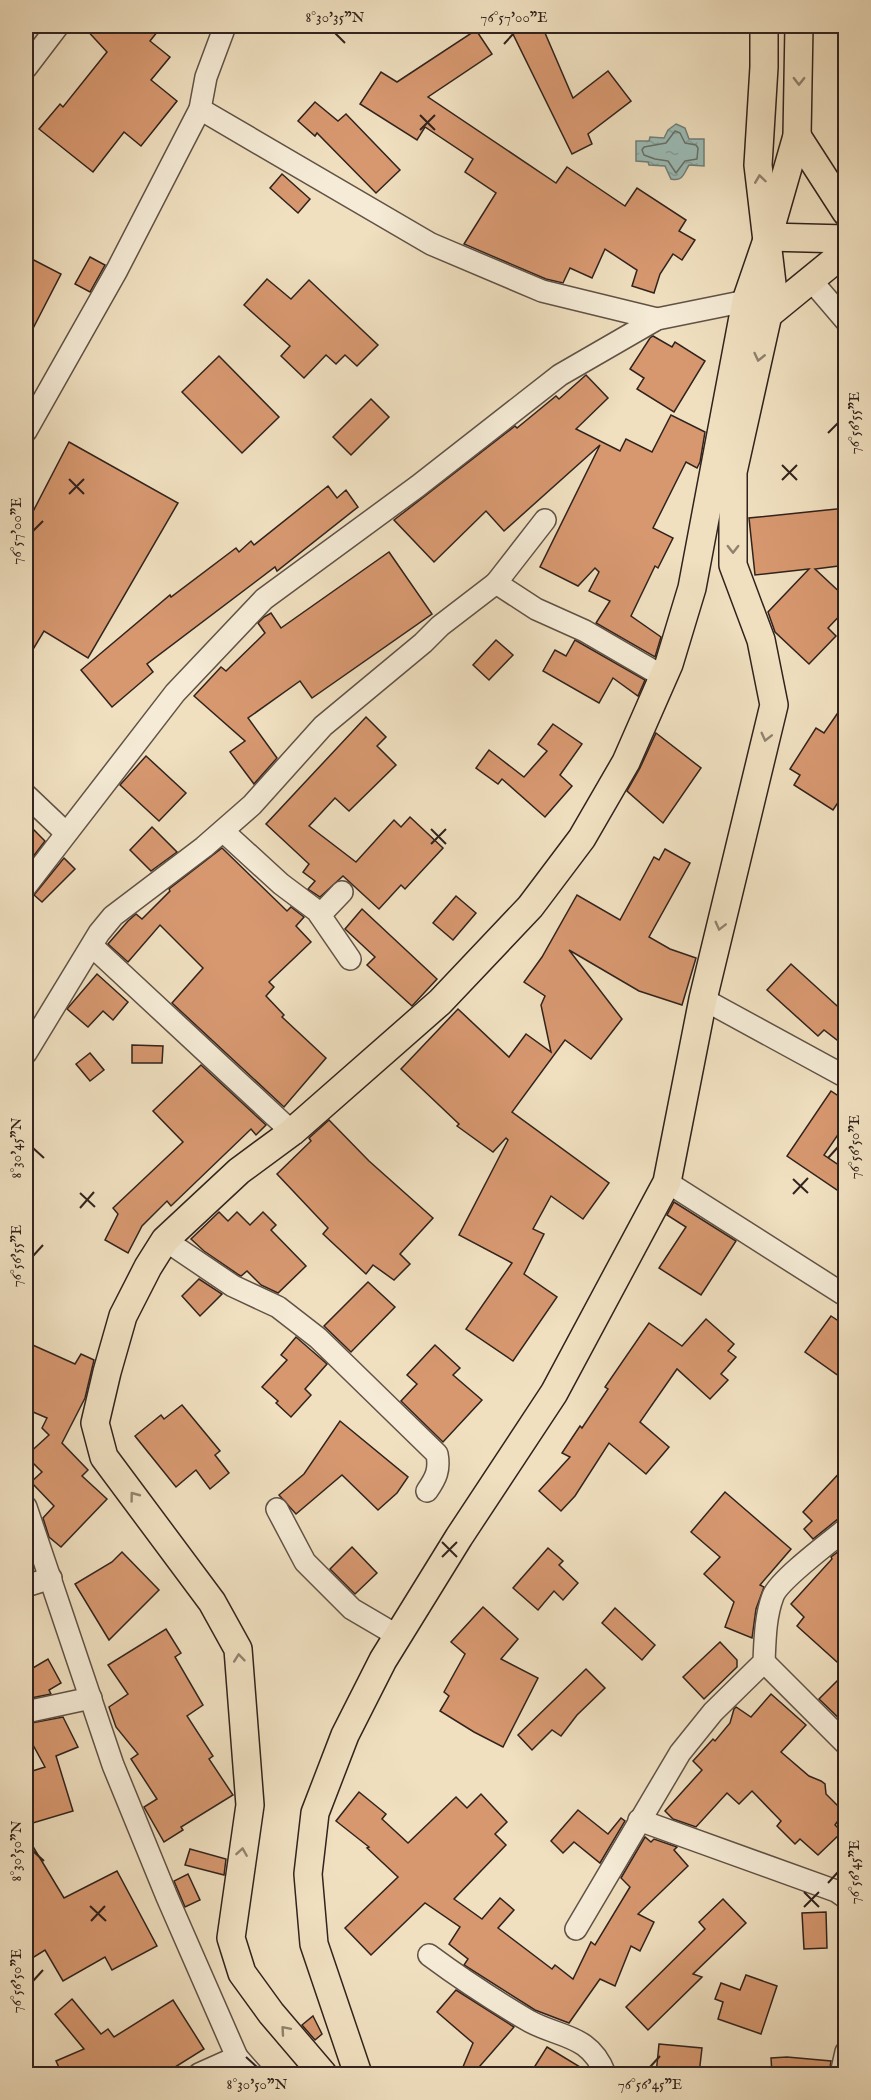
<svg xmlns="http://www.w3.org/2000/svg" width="871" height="2100" font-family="'IM FELL English',serif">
<defs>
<pattern id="water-ripples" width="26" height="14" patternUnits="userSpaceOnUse" patternTransform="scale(1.5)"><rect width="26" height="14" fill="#9bbcb6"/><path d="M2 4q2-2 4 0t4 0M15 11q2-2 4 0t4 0" fill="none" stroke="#86a19c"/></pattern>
</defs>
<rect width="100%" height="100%" fill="#f0e0c0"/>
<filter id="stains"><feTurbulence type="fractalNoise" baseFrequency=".00333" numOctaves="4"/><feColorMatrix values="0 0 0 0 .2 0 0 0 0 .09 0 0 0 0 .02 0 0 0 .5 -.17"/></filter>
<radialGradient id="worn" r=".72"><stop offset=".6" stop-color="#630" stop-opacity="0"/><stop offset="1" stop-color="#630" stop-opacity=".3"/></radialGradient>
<!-- water -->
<path fill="url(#water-ripples)" stroke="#717f79" stroke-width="1.5" d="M676 124 685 128 689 139H704V166L689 165C684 173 683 182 671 179L665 166 649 165 648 162 636 161V141H649L650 137 664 138 668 130Z"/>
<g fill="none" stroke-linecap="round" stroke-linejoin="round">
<!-- shore -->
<polygon stroke="#66706a" stroke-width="1.5" points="675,131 680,133 685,143 696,145 698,148 697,159 685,161 676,173 668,161 655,159 644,155 642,150 644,147 666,143"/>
</g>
<!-- building -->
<g fill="#d79870" stroke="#31231d" stroke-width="1.5">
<polygon points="83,26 162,26 150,41 170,57 151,80 177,101 141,146 124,132 93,172 39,129 60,104 63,107 107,52"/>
<polygon points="509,26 542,26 573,98 608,71 631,101 588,134 592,144 572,154"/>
<polygon points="476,30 492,54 428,97 556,183 567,167 625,206 637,188 686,220 679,231 695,240 682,260 673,254 660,274 654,293 632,286 637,270 605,249 592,278 570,268 563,283 546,279 464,244 496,193 465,172 473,159 425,127 417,140 360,104 381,72 397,82"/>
<polygon points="315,102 338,121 346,114 400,170 376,193 317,133 315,136 298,121"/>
<polygon points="282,174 310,199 298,213 270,188"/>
<polygon points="26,256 61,274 26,342"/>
<polygon points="90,257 105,265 90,292 75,284"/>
<polygon points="267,279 291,299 309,280 378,345 357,366 345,355 336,364 326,355 304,378 281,356 290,346 244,305"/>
<polygon points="653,336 672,347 675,342 705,361 674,412 637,389 644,378 630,369 650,338"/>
<polygon points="219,356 279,417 242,453 182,392"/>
<polygon points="586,375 608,398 576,429 620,451 626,439 652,452 671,415 705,432 700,462 697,468 686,462 653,528 673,538 658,568 655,566 631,616 661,637 655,657 596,623 610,601 589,591 599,572 595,568 578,586 540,567 600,445 504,531 486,511 434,562 394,520 515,426 517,428 556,396 559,399"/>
<polygon points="371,399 389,417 351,455 333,437"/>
<polygon points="69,442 178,503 88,658 44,631 26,661 26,525"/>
<polygon points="328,486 337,498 346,490 358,507 277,571 275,567 147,664 153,672 112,707 81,670 170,595 171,597 236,548 239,552 251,541 254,545"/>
<polygon points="846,508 846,565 815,569 846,598 846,609 828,628 836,636 809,664 775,632 768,612 809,569 755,575 749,518"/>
<polygon points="389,552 432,614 312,698 300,681 248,718 277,758 254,784 230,752 245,741 194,696 221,667 226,671 265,633 258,623 264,617 271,613 281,628"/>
<polygon points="496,640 513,655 489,680 473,665"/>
<polygon points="575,640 645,680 638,696 613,678 599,703 543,671 555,650 566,656"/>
<polygon points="846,701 846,804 839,801 833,810 794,785 800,775 790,769 816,728 824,733"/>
<polygon points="366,717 386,737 377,746 396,765 349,811 335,798 309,826 356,862 394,820 401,827 410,817 443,848 405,889 401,885 379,909 343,876 320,897 308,889 315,881 303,872 309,864 266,824"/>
<polygon points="553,724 582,744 560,775 572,786 545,817 502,779 498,784 476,768 489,750 524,777 547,751 538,744"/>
<polygon points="656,733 701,768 663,823 627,791 640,768"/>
<polygon points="146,756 186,793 159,821 120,785"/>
<polygon points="26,822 45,841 26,866"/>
<polygon points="152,827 177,852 151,871 130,850"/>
<polygon points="222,848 287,911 291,907 304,917 296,926 311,942 269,982 274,987 266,996 284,1015 282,1017 326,1058 284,1107 172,1003 203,968 160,925 128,962 108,944 128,921 136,914 142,919 170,891 169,889"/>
<polygon points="665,849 690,863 649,937 670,949 696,958 682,1005 639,991 569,950 622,1019 591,1059 565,1040 512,1112 609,1183 583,1219 551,1196 533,1229 544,1234 524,1274 557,1297 513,1361 466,1329 512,1263 459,1235 508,1140 506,1138 493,1152 457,1126 459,1124 401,1069 458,1009 509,1057 526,1034 551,1052 541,1005 545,996 524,982 542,957 577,895 620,920 654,857 659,860"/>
<polygon points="64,858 75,869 42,902 34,895"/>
<polygon points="456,896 476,913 453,940 433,923"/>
<polygon points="362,909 437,979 412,1006 367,965 375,957 345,929"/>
<polygon points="791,964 846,1014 846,1047 824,1030 818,1036 767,990"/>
<polygon points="97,974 128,1002 113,1020 103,1011 88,1027 67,1009"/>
<polygon points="132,1045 163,1046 162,1063 132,1063"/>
<polygon points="90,1053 104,1070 90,1081 76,1064"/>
<polygon points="201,1065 266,1125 256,1135 251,1129 171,1206 167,1201 142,1226 128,1253 105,1240 118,1214 113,1208 183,1142 153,1111"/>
<polygon points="831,1091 846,1101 846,1123 824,1155 846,1170 846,1196 787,1156"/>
<polygon points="329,1120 369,1161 433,1218 400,1254 410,1264 394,1280 373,1265 366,1274 323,1234 328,1228 277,1174 311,1141 309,1138"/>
<polygon points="674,1202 736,1241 701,1295 659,1268 686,1227 667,1215"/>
<polygon points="219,1212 228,1221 237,1212 250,1225 263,1212 276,1225 271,1230 306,1266 278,1293 261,1285 247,1271 241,1276 239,1275 204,1251 191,1239"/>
<polygon points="199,1279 222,1294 200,1316 182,1296"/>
<polygon points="368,1282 395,1307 351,1352 324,1326"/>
<polygon points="831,1316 846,1326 846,1381 805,1352"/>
<polygon points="706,1319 734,1344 728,1351 736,1357 721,1374 728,1380 710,1399 677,1369 640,1422 669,1447 646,1474 609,1443 575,1496 561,1511 539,1491 570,1457 562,1453 580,1426 582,1428 608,1389 605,1387 649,1323 682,1346"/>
<polygon points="296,1337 327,1364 305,1389 311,1395 291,1417 276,1403 278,1401 262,1387 287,1360 281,1355"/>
<polygon points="26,1342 75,1364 81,1354 94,1360 85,1398 62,1443 88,1470 82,1476 107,1499 61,1547 49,1537 43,1518 54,1506 31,1482 42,1472 26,1456 49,1435 42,1428 47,1418 26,1409"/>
<polygon points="435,1345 460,1368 453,1375 482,1400 443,1442 401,1401 417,1384 407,1375"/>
<polygon points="182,1405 220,1451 215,1455 229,1473 210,1489 196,1470 176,1487 135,1436 161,1415 164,1419"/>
<polygon points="340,1421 408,1477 397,1493 378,1510 342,1475 296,1514 279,1495 304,1474"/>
<polygon points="846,1466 846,1516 838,1519 813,1539 804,1529 812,1521 803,1512"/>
<polygon points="725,1492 791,1549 760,1585 764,1587 756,1609 752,1638 725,1627 734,1602 704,1574 720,1557 691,1532"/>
<polygon points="846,1546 846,1670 797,1626 804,1617 791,1604 832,1559 831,1557"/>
<polygon points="352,1547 377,1573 355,1594 330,1569"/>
<polygon points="548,1548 563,1561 559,1565 578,1583 563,1600 554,1591 538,1610 513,1588"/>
<polygon points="122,1552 159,1590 109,1640 75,1584 112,1562"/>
<polygon points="483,1607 518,1639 501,1659 538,1678 503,1747 474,1732 440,1711 449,1696 444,1692 465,1654 451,1642"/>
<polygon points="615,1608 655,1645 642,1660 602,1623"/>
<polygon points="166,1629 181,1653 175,1657 203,1705 187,1716 213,1756 209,1759 233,1795 181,1827 183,1830 164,1842 144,1807 157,1799 131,1759 138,1754 116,1727 109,1707 128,1694 108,1665"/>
<polygon points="720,1642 737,1660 737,1667 704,1699 683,1677"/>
<polygon points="48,1659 61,1683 49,1690 51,1694 26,1699 26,1672"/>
<polygon points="586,1669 605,1688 577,1715 561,1736 552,1730 532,1750 518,1735"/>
<polygon points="846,1672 846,1725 819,1699"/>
<polygon points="771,1694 806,1725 781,1752 809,1776 821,1781 825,1784 826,1794 844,1812 835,1825 842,1832 818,1855 800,1839 795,1844 777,1826 781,1821 752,1791 739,1804 727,1793 696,1827 673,1819 665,1811 702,1770 693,1761 713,1739 715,1741 730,1723 734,1709 736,1707 751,1717"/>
<polygon points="63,1717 78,1747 56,1756 73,1811 26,1825 26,1773 45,1767 26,1732 26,1724"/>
<polygon points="359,1792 386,1814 382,1819 408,1843 456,1797 467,1808 481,1794 507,1822 495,1834 506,1845 454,1899 482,1919 500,1898 514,1910 498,1928 552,1969 555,1965 573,1979 591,1942 595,1945 630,1887 621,1878 645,1837 651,1842 654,1839 677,1847 674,1850 688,1866 638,1914 654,1922 640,1951 631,1946 615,1986 600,1979 569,2023 535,2010 464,1965 468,1959 449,1944 460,1927 425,1903 371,1955 345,1928 398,1877 367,1848 369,1847 336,1821"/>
<polygon points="578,1810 608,1834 621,1818 625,1821 600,1863 574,1842 563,1853 551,1841"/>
<polygon points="26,1835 64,1898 117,1871 157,1946 112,1970 105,1957 63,1981 45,1950 26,1962 26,1932 32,1928 26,1916"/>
<polygon points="190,1849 226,1859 224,1875 185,1865"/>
<polygon points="188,1874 200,1900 185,1907 174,1881"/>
<polygon points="723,1899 746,1923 693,1974 702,1977 648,2030 626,2007 705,1929 699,1922"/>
<polygon points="826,1912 827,1948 804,1949 802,1913"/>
<polygon points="746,1975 777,1986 761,2034 718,2019 723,2002 715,1999 721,1983 740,1990"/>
<polygon points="456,1990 514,2027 473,2074 460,2074 473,2043 437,2012"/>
<polygon points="72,1999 101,2034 108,2029 114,2037 173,2000 204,2049 164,2074 62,2074 56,2061 84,2049 55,2014"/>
<polygon points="313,2016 322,2034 315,2040 302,2025"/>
<polygon points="659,2044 702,2048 699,2074 656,2074"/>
<polygon points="547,2047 590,2073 591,2074 530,2074"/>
<polygon points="787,2057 831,2061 829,2074 772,2074 771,2058"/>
</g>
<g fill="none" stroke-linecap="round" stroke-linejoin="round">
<!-- minor casing -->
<g stroke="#615246" stroke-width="24">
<g id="minor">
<polyline points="26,68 58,26"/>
<polyline points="200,109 431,244 542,291 657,319"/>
<polyline points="810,279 846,321"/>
<polyline points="26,431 117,270 200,109 206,77 225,26"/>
<polyline points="496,583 545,520"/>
<polyline points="26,795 66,833"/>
<polyline points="223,831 281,884 317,911 350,959"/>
<polyline points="26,886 175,693 264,599 418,486 560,375 657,319 746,301 758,304"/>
<polyline points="320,915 342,892"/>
<polyline points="92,946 292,1132"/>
<polyline points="703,999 846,1077"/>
<polyline points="26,1053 99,933 113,916 204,847 252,805 323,726 423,643 440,626 496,583 536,609 585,631 664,677"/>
<polyline points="667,1182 846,1296"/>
<path d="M165 1240 233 1286 278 1307 318 1338 437 1454C440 1470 436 1478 427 1491"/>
<polyline points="26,1507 113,1765 167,1897 237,2057"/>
<polyline points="277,1509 305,1562 352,1609 398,1636"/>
<polyline points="26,1586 51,1578"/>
<polyline points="764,1662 846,1744"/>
<polyline points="26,1712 91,1698"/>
<polyline points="639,1820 836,1891 846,1898"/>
<path d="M576 1929 680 1753 713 1712 764 1662C765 1641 765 1617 773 1596 779 1580 830 1542 846 1529"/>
<path d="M429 1955C460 1978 495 2001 529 2021 560 2038 590 2034 605 2074"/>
<polyline points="199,2074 237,2057 252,2074"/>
<polyline points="841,2074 846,2052"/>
</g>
</g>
<!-- major casing -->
<g stroke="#31231d" stroke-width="30">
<g id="major">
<polyline points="797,136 846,212"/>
<polyline points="768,237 846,239"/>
<polyline points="769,314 846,251"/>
<polyline points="323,2074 271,2013 242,1973 231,1938 250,1805 238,1649 212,1602 104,1457 95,1423 107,1372 123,1316 148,1267 165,1240 239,1171 292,1132 440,1002 530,907 582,838 626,762 669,664 692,588 746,301 768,237 797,136 799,26"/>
<polyline points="358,2074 314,1944 308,1874 315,1813 345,1735 383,1660 459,1537 554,1393 667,1182 703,999 774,705 761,640 733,565 733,472 773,292 758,165 764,67 764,26"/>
</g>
</g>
<!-- minor -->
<use href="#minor" stroke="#f5ebd6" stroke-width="21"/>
<!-- major -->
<use href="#major" stroke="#f0e0c0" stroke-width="27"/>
</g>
<!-- one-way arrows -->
<defs><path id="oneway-chevron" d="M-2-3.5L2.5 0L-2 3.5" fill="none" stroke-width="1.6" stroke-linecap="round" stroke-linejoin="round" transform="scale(1.5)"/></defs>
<g stroke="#90826e">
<use href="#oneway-chevron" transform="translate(799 81) rotate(91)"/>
<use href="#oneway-chevron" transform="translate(760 179) rotate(-98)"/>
<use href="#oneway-chevron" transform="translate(759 357) rotate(103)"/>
<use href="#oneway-chevron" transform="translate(733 549) rotate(90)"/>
<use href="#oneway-chevron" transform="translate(766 737) rotate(104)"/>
<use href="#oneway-chevron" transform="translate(720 926) rotate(104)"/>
<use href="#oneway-chevron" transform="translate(134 1496) rotate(-127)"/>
<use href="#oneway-chevron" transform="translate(239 1658) rotate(-96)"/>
<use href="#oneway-chevron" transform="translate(242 1852) rotate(-81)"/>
<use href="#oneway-chevron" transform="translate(285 2030) rotate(-131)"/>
</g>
<!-- ticks -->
<path fill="none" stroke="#31231d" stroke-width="2" d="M335 33 345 43M504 44 514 33M420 115 435 130M420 130 435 115M828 433 838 423M782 465 797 480M69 479 84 494M782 480 797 465M69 494 84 479M33 531 43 521M431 829 446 844M431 844 446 829M33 1148 44 1158M828 1158 838 1147M793 1179 808 1193M80 1193 95 1207M793 1194 808 1178M80 1208 94 1192M33 1256 43 1245M442 1542 457 1557M442 1557 457 1542M33 1851 44 1861M828 1883 838 1872M804 1892 819 1907M90 1906 106 1921M804 1907 819 1892M91 1921 105 1906M33 1981 43 1970M246 2057 257 2067M650 2067 660 2056"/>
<!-- margin -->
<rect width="871" height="2100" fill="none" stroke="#f0e0c0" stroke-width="66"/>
<rect x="33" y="33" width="805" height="2034" fill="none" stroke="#31231d" stroke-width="2"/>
<g font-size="15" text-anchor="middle" fill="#31231d">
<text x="335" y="22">8°30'35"N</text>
<text x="514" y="22">76°57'00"E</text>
<text transform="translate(854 423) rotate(-90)" y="5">76°56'55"E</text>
<text transform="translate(16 531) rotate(-90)" y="5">76°57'00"E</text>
<text transform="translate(854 1147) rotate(-90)" y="5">76°56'50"E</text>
<text transform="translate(16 1148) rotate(-90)" y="5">8°30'45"N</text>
<text transform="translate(16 1256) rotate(-90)" y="5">76°56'55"E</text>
<text transform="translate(16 1851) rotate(-90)" y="5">8°30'50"N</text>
<text transform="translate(854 1872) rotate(-90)" y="5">76°56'45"E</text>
<text transform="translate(16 1981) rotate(-90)" y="5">76°56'50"E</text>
<text x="257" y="2089">8°30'50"N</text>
<text x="650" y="2089">76°56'45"E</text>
</g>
<rect width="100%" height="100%" filter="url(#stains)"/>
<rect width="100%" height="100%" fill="url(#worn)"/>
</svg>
